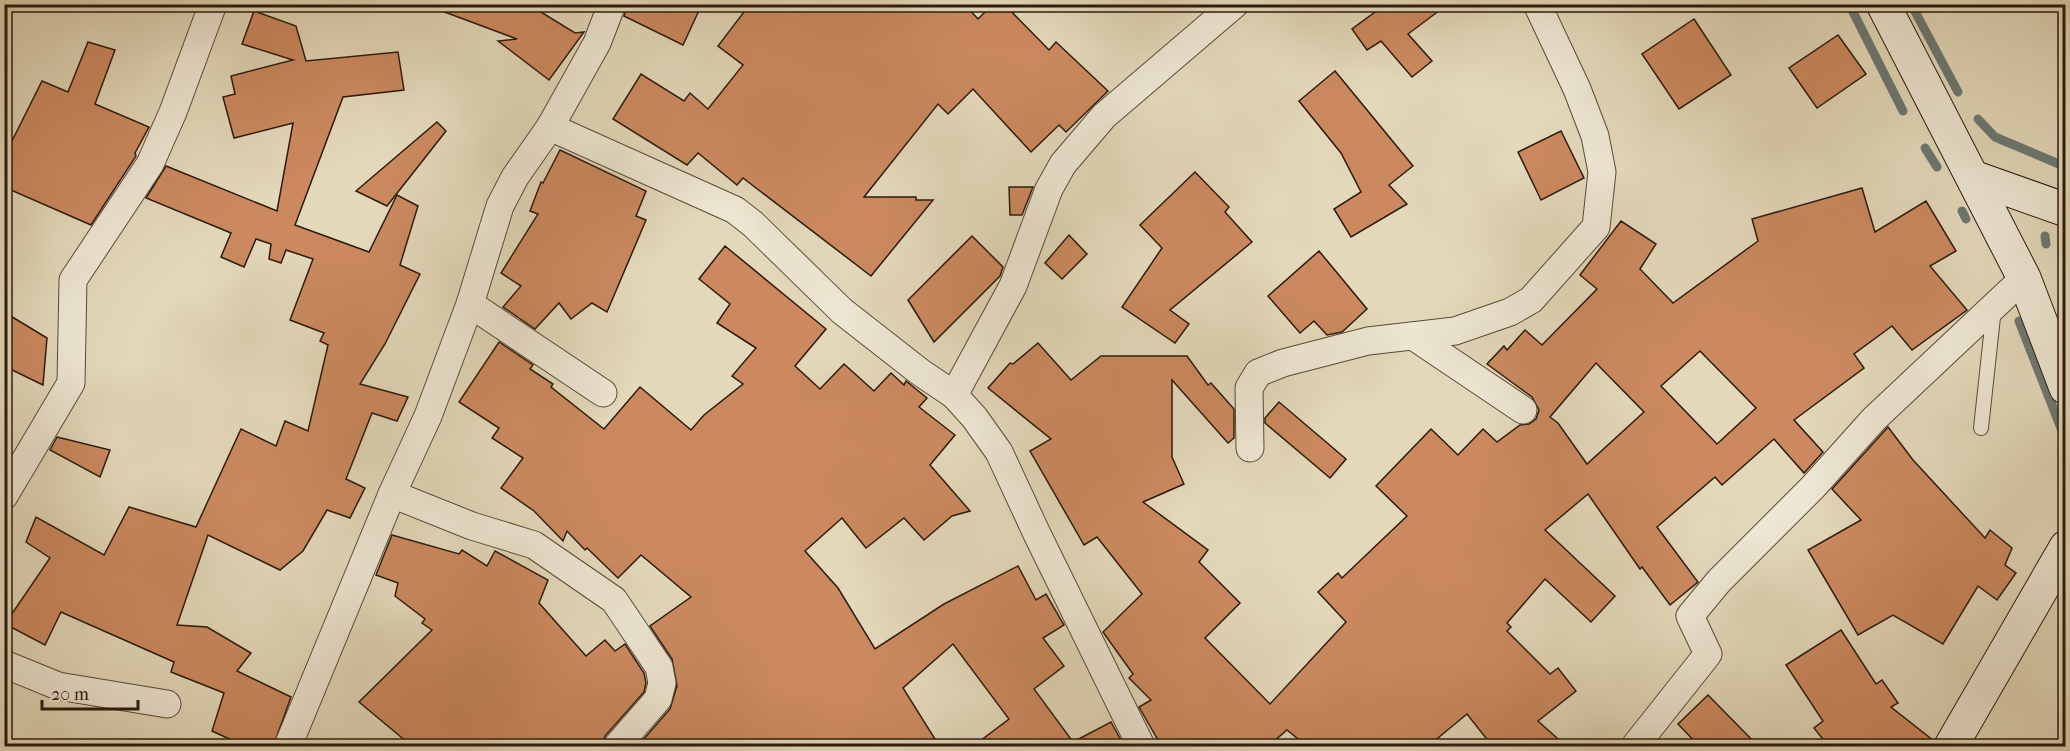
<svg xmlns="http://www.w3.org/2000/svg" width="2070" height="751" font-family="'IM FELL French Canon',serif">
<rect width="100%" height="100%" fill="#e3d8ba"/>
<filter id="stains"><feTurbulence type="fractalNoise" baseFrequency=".00333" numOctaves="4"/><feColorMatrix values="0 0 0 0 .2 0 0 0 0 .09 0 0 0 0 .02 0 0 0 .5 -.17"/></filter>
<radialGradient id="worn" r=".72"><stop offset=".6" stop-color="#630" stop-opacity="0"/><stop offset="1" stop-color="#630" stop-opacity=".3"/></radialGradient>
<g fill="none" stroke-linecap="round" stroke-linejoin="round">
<!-- stream -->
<g stroke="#6d7975" stroke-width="9">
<polyline points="1849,4 1903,111"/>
<polyline points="1911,4 1958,92"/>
<polyline points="1978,119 1995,137 2066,167"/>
<polyline points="1925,148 1937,167"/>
<polyline points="1962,211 1966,219"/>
<polyline points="2045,236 2046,244"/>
<polyline points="2019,321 2066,441"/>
</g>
</g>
<!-- building -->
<g fill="#cc895f" stroke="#2b1b0e" stroke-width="1.5" fill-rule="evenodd">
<polygon points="431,4 528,4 575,33 584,32 549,80 498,41 517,39 431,7"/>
<polygon points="627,4 702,4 683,45 624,16"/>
<polygon points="750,4 964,4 978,19 993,4 1004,4 1049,50 1056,42 1108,91 1066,132 1059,125 1031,152 973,89 948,114 938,104 864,197 916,197 916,200 933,200 871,276 743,178 737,185 698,153 687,165 613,119 641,74 684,101 690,93 708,109 743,65 718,46"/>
<polygon points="1386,4 1448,4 1408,34 1432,61 1412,77 1381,41 1367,50 1352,29"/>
<polygon points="254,11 296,26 306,61 398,52 404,90 343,97 295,225 369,252 397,195 418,206 400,265 420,274 385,344 360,384 408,397 397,421 372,413 346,479 365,488 350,518 327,510 303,551 280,570 208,535 177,625 207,627 251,653 237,671 291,697 273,747 247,747 212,731 224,693 171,672 174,662 61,612 45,645 5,624 50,558 26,542 36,517 104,555 129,507 196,527 241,429 276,446 285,421 308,431 328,345 320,341 324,333 290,320 313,259 286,250 281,263 269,259 271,244 256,239 244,267 221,257 231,233 146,198 166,166 277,211 293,123 234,138 223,97 235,94 231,76 293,60 242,44"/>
<polygon points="1694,19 1731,75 1679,109 1642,54"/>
<polygon points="1838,35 1866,74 1817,108 1789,68"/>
<polygon points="88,42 115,50 95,104 149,127 135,153 136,156 91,225 4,187 4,157 42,81 68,92"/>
<polygon points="1335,71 1413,166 1389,185 1407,204 1351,237 1334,209 1361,192 1341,153 1299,101"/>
<polygon points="437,122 446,131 387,206 356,191"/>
<polygon points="1561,131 1584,178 1541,200 1518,152"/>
<polygon points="560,150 646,191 636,216 646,220 607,312 592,303 571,319 559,303 535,329 503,307 521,286 501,273 538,214 530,211 541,182 543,183"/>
<polygon points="1195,172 1229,207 1225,212 1252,242 1170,310 1189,324 1175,343 1122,307 1162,248 1140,225"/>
<polygon points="1009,187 1033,187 1022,215 1010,215"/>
<path d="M1862 188 1875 232 1926 201 1956 251 1930 266 1967 310 1912 350 1892 326 1854 354 1864 368 1794 420 1823 452 1804 473 1774 439 1722 485 1715 477 1657 527 1698 582 1670 605 1642 567 1640 569 1588 494 1545 530 1615 596 1591 622 1545 579 1507 623 1511 627 1507 631 1550 674 1558 668 1576 691 1538 721 1567 747H1493L1467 714 1427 747H1308L1287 730 1267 747H1162L1139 707 1151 700 1129 678 1133 674 1103 632 1142 594 1097 537 1084 545 1030 451 1051 439 988 388 1010 363 1013 364 1038 343 1071 380 1101 356H1187L1208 385 1211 383 1234 409V438L1228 443 1172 380V457L1184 484 1143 502 1208 550 1199 562 1240 603 1205 638 1270 704 1346 622 1318 592 1338 573 1342 578 1407 516 1376 486 1431 429 1458 455 1483 429 1497 442 1520 425 1529 424 1536 419 1539 410 1532 397 1487 364 1504 346 1507 350 1525 330 1542 345 1597 289 1580 275 1621 221 1656 244 1640 269 1673 303 1758 241 1752 219ZM1700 351 1756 408 1717 444 1661 386ZM1596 363 1644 412 1587 464 1558 423 1550 417Z"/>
<polygon points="1069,235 1087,254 1062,279 1045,263"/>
<polygon points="972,236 1003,267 1000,276 934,342 908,300"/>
<polygon points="725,246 826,329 795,366 820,389 844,364 874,391 891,373 904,385 906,381 927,398 919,407 955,435 930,465 970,511 952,516 924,540 904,518 866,548 842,518 805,551 838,588 875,649 944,604 1018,566 1036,600 1046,594 1064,625 1043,638 1064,666 1034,689 1073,742 1111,722 1124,746 972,747 1009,719 953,644 903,688 940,747 637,747 670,709 677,686 672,659 650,626 691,597 641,555 618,578 587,548 585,550 567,531 563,541 534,511 501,488 523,458 492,438 499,428 459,402 499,342 533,365 530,369 553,384 551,387 604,429 640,387 691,430 704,415 743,384 732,376 756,348 717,323 730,304 699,279"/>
<polygon points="1319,251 1367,309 1342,332 1327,335 1314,321 1300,333 1268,296"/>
<polygon points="4,312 47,338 43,385 4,366"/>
<polygon points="1279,402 1346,459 1330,478 1265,423 1265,418"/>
<polygon points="1888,427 1913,460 1985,538 1990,530 2012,548 2005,565 2016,573 1997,600 1978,586 1943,644 1893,615 1858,635 1808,550 1861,520 1832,489"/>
<polygon points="57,437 110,450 100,477 50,450"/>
<polygon points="392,535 459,554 462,550 487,566 495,551 548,580 539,603 586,656 605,640 615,651 625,644 644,673 646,683 644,692 605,736 602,747 413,747 359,702 432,630 422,623 425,619 395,596 398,583 376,575"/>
<polygon points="1841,630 1876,684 1882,680 1898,703 1891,707 1934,741 1932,747 1829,747 1814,728 1823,721 1786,665"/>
<polygon points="1708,695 1759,747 1700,747 1678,724"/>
</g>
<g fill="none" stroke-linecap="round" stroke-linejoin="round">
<!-- lane casing -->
<g stroke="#594a39" stroke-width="16">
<polyline id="lane" points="1981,428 1994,308"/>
</g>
<!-- street casing -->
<g stroke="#594a39" stroke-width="29">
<g id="street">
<polyline points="550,127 735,210 753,224 842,311 920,372 954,395 974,417 999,452 1037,534 1141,746"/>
<polyline points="470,304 603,393"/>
<polyline points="1413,336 1523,410"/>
<polyline points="954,395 1013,286 1049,189 1063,164 1104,116 1235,4"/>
<polyline points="1250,448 1249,388 1258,373 1283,363 1368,341 1455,331 1510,312 1531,300 1596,227 1602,172 1595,136 1577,89 1537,4"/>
<polyline points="392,494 472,526 534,545 614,600 659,667 662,683 658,699 617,746"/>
<polyline points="4,496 71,383 73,280 150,164 173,112 213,4"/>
<polyline points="4,664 58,686 167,704"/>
<polyline points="288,746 392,494 428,416 470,304 500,206 515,177 550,127 597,43 612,4"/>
<polyline points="1635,746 1708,654 1690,616 1719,581 1813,487 1874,419 2024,278"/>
</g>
</g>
<!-- secondary casing -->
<g stroke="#2b1b0e" stroke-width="35">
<g id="secondary">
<polyline points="1883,4 2024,278 2066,388"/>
<polyline points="1973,177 2066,210"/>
<polyline points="1951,746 2066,547"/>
</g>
</g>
<!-- lane -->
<use href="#lane" stroke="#ede6d2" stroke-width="14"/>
<!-- street -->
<use href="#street" stroke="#ede6d2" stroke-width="27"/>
<!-- secondary -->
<use href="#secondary" stroke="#ede6d2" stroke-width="33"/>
</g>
<!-- margin -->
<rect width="2070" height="751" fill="none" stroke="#e3d8ba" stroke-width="24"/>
<rect x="6" y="6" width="2058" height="739" fill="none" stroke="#2b1b0e" stroke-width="3"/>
<rect x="12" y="12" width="2046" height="727" fill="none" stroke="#2b1b0e" stroke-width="1.5"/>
<!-- scale -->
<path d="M42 700v9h96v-9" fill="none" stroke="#2b1b0e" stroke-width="3"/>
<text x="51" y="700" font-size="18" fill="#2b1b0e" stroke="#ede6d2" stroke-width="4.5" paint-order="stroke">20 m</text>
<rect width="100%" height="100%" filter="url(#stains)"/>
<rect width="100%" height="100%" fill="url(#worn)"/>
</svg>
